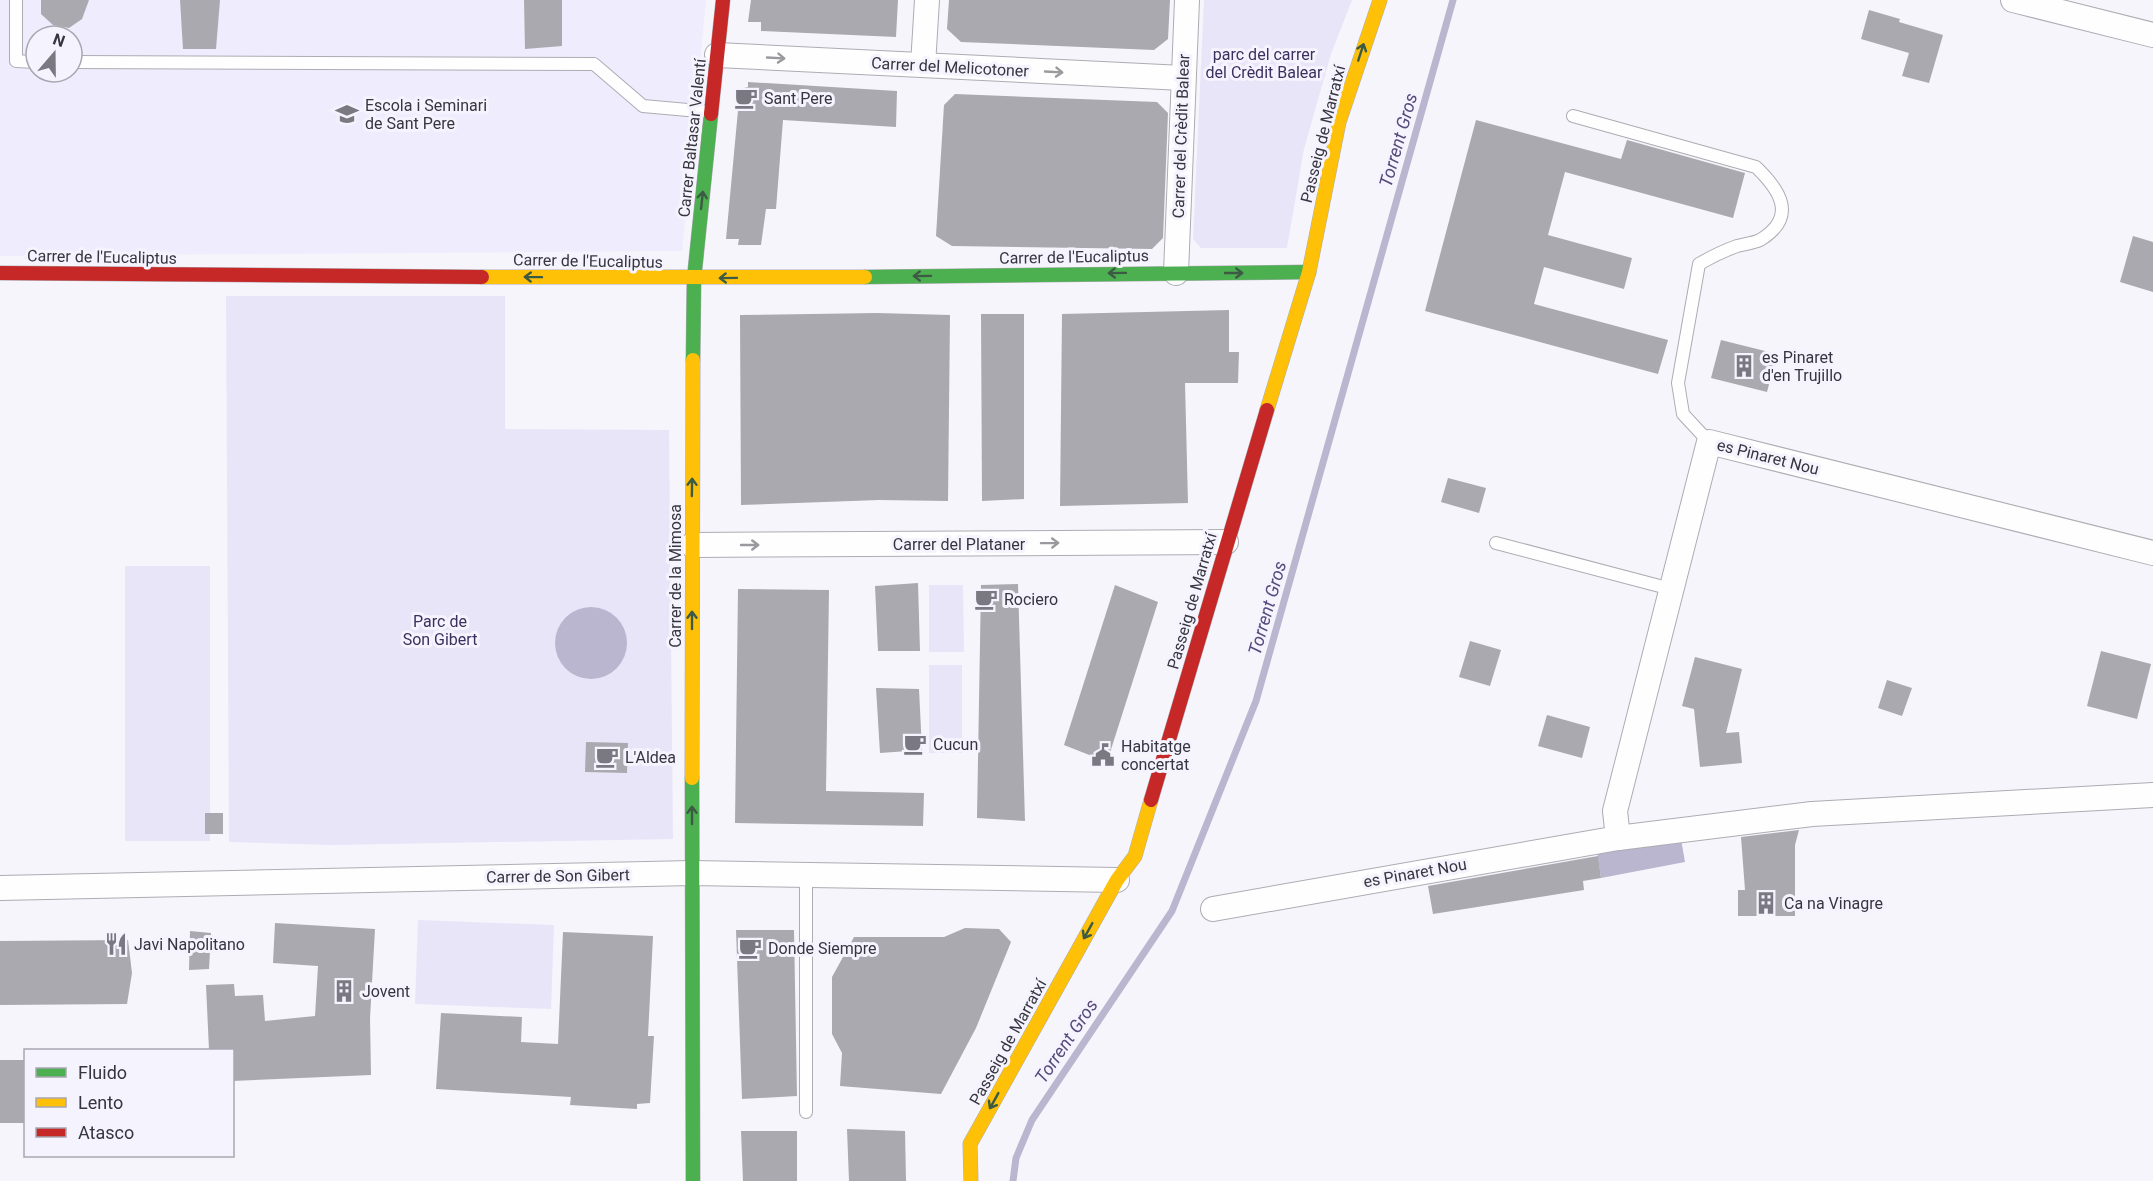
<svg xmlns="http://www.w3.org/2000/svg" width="2153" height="1181" font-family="Roboto,sans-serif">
<rect width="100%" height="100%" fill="#f6f5fb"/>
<!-- built -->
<path fill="#efecfd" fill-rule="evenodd" d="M0 0H706L682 251 0 256ZM36 36H72V72H36Z"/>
<!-- green -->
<g fill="#e8e5f9">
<polygon points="1204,0 1352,0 1331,54 1304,149 1287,248 1201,248 1193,239"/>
<polygon points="226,296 505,296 505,429 669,430 673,839 332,845 229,842"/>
<rect x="125" y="566" width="85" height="275"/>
<polygon points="929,585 963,585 964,652 929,652"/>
<rect x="929" y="665" width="33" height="88"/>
<polygon points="418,920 554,925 551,1009 415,1004"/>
</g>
<!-- water -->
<g fill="#bbb6d0">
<circle cx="591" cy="643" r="36"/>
<polygon points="1681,839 1685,862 1601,878 1597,851"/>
</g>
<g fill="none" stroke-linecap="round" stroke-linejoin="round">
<!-- stream -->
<polyline stroke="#bbb6d0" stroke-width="7" points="1013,1181 1016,1158 1032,1120 1172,911 1256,701 1453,0"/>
</g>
<!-- building -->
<g fill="#aaa9af">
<polygon points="41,0 89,0 82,19 69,28 53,25 41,14"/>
<polygon points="180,0 220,0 216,49 183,49"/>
<polygon points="524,0 562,0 562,46 525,49"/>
<polygon points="751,0 898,0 896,37 761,31 761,22 748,22"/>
<polygon points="949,0 1170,0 1168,39 1154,50 961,42 947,29"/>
<polygon points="1869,10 1900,19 1899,22 1943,35 1929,83 1902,76 1909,53 1861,39"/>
<polygon points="748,82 897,91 896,127 783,120 776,209 766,209 761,245 738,245 739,239 726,239 740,89 748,87"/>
<polygon points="955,94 1157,102 1168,113 1163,238 1152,249 952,246 936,236 944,105"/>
<polygon points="1476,120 1621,159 1627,140 1745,173 1733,218 1565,172 1548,235 1632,258 1624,289 1544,267 1534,304 1668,340 1658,374 1425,311"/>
<polygon points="2133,236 2153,242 2153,292 2120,282"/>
<polygon points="1229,310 1229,352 1239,352 1238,383 1185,383 1188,503 1060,506 1062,314"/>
<polygon points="877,313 950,315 948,501 879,500 741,505 740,315"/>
<polygon points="981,314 1024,314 1024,499 982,501"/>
<polygon points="1721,340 1777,354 1767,392 1711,378"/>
<polygon points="1448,478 1486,488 1479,513 1441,502"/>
<polygon points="918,583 920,651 878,651 875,586"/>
<polygon points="1018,584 1025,821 977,818 981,585"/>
<polygon points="1115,585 1158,602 1107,762 1064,745"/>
<polygon points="738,589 829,590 826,791 924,793 923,826 735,823"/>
<polygon points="1470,641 1501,650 1490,686 1459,677"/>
<polygon points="2101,651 2151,664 2137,719 2087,706"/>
<polygon points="1695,657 1742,669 1726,733 1739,732 1742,763 1700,767 1694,709 1682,706"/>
<polygon points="1887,680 1912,688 1902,716 1878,708"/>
<polygon points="876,688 919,689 922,750 880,753"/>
<polygon points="1547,715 1590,727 1582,758 1538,746"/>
<polygon points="586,742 628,743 627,773 585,772"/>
<rect x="205" y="813" width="18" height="21"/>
<polygon points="1799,830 1795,845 1795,916 1738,916 1738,890 1745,890 1741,837"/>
<polygon points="1598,856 1601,878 1583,881 1584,890 1433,914 1428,886"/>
<polygon points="275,923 375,929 370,1018 371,1075 232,1081 232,1050 209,1050 206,985 234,984 235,996 263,995 265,1021 315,1016 318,966 273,963"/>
<polygon points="965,928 999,929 1011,942 976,1028 941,1094 840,1086 842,1053 832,1034 832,977 854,937 944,937"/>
<polygon points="736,930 794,930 797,1096 742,1099"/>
<polygon points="190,931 211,933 209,969 189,970"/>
<polygon points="563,932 653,936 648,1036 654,1036 650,1103 637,1104 637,1109 570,1105 571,1097 436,1089 441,1013 522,1017 521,1042 558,1044"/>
<polygon points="128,940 132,973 127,1004 0,1005 0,941"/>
<rect x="0" y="1060" width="26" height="63"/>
<polygon points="847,1129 905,1131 906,1181 849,1181"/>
<polygon points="741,1131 797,1131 797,1181 743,1181"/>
</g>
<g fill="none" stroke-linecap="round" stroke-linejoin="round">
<!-- lane casing -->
<g stroke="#adacb3" stroke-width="14">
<g id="lane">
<polyline points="16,0 16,61 36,62"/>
<polyline points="72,62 594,64 643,106 710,112"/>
<path d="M1573 116 1756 167C1780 190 1798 217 1760 240 1754 243 1744 244 1737 246 1723 251 1711 257 1699 264L1678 383 1683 414 1709 442"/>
<polyline points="1496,543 1671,589"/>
<polyline points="806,875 806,1112"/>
</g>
</g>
<!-- street casing -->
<g stroke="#adacb3" stroke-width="26">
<g id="street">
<polyline points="2013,0 2153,35"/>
<polyline points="717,55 1183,78"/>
<polyline points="923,65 927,0"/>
<polyline points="1176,273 1187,0"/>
<polyline points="692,545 1226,542"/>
<polyline points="1618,838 1615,811 1709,442 2153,553"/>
<polyline points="0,888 692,873 1117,880"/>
<polyline points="1213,909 1618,838 1812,814 2153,795"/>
</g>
</g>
<!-- fast casing -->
<g stroke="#adacb3" stroke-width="15">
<g id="fast">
<polyline points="865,277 1309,272"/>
<polyline points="693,360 694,279 711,114"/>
<polyline points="692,778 693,1181"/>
</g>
</g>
<!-- slow casing -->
<g stroke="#adacb3" stroke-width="15">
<g id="slow">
<polyline points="482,277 865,277"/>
<polyline points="1267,410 1309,272 1339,122 1380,0"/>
<polyline points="692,778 693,360"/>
<polyline points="971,1181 970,1144 1117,880 1135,856 1151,800"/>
</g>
</g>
<!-- jam casing -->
<g stroke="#adacb3" stroke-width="15">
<g id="jam">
<polyline points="711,114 723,0"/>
<polyline points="0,273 482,277"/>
<polyline points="1151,800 1267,410"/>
</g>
</g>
<!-- lane -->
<use href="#lane" stroke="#fefefe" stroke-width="12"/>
<!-- street -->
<use href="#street" stroke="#fefefe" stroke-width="24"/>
<!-- fast -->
<use href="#fast" stroke="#4caf50" stroke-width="14"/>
<!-- slow -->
<use href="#slow" stroke="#ffc107" stroke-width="14"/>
<!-- jam -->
<use href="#jam" stroke="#c62828" stroke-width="14"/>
</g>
<!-- one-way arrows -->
<defs><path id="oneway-shaft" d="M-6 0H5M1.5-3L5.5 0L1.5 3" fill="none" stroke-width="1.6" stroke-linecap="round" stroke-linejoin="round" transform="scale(1.5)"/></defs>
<g stroke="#3d5a44">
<use href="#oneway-shaft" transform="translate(1361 52) rotate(-72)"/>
<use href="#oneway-shaft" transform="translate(702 200) rotate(-84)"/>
<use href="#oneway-shaft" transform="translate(1117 273) rotate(179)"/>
<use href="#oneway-shaft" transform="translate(1234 273)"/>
<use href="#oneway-shaft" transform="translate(922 276) rotate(179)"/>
<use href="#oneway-shaft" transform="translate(533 277) rotate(-179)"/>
<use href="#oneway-shaft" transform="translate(728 278) rotate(179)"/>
<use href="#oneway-shaft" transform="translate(692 487) rotate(-89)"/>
<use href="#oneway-shaft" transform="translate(692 620) rotate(-90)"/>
<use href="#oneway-shaft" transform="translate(692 815) rotate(-90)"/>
<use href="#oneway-shaft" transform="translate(1088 931) rotate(119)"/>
<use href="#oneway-shaft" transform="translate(994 1101) rotate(119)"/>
</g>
<g stroke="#9a9a9e">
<use href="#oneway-shaft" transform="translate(776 58) rotate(3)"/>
<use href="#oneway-shaft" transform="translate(1054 72) rotate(3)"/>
<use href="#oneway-shaft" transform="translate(1050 543) rotate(-1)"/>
<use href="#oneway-shaft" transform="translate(750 545)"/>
</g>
<!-- icons -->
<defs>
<g id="cafe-bare" transform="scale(1.8)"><path d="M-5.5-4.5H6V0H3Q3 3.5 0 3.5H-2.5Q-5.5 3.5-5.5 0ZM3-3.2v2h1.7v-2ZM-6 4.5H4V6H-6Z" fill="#7a7981" stroke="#f5f3fd" stroke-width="2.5" paint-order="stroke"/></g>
<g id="school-bare" transform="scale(1.8)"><path d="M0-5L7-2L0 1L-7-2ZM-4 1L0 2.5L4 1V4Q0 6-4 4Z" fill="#7a7981" stroke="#f5f3fd" stroke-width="2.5" paint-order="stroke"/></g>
<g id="building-bare" transform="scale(1.8)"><path d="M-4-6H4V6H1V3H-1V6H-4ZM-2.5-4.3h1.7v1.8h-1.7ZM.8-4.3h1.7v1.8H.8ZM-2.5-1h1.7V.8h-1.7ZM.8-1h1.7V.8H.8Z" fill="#7a7981" stroke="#f5f3fd" stroke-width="2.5" paint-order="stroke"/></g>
<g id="civic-bare" transform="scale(1.8)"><path d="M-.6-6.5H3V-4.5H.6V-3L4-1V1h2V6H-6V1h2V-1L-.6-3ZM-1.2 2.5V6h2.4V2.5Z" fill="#7a7981" stroke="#f5f3fd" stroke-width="2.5" paint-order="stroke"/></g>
<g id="restaurant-bare" transform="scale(1.8)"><path d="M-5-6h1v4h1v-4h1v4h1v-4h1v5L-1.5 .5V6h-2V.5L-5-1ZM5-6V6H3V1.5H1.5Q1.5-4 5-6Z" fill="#7a7981" stroke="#f5f3fd" stroke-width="2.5" paint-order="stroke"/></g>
</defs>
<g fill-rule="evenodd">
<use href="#cafe-bare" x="746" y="98"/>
<use href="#school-bare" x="347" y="114"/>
<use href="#building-bare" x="1744" y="366"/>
<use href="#cafe-bare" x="986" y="599"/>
<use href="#cafe-bare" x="915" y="744"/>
<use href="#civic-bare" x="1103" y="755"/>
<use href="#cafe-bare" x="607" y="757"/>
<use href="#building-bare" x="1766" y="903"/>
<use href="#restaurant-bare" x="116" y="944"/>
<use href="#cafe-bare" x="750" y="948"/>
<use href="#building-bare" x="344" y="991"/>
</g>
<g text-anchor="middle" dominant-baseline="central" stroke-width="6" stroke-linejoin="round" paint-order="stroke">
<!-- park labels -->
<g font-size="16" fill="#3c305e" stroke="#f5f3fd">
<text x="1264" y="54">parc del carrer<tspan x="1264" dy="18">del Crèdit Balear</tspan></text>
<text x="440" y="621">Parc de<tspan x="440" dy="18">Son Gibert</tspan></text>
</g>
<!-- street labels -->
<g font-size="16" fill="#37363f" stroke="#f5f3fd">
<text transform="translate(950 67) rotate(3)">Carrer del Melicotoner</text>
<text transform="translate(1323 134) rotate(-76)">Passeig de Marratxí</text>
<text transform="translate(1181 136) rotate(-88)">Carrer del Crèdit Balear</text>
<text transform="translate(692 138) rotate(-84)">Carrer Baltasar Valentí</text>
<text transform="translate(102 257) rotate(1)">Carrer de l'Eucaliptus</text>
<text transform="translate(1074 257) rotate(-1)">Carrer de l'Eucaliptus</text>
<text transform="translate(588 261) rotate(1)">Carrer de l'Eucaliptus</text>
<text transform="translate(1768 457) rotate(14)">es Pinaret Nou</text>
<text x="959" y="544">Carrer del Plataner</text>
<text transform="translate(675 576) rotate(-90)">Carrer de la Mimosa</text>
<text transform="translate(1192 601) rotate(-74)">Passeig de Marratxí</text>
<text transform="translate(1415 873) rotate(-10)">es Pinaret Nou</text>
<text transform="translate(558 876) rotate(-1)">Carrer de Son Gibert</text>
<text transform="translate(1008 1042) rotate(-61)">Passeig de Marratxí</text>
</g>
<!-- poi labels -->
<g font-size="16" fill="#37363f" stroke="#f5f3fd" text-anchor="start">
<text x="764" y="98">Sant Pere</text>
<text x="365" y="105">Escola i Seminari<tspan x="365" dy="18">de Sant Pere</tspan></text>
<text x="1762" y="357">es Pinaret<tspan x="1762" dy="18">d'en Trujillo</tspan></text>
<text x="1004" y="599">Rociero</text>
<text x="933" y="744">Cucun</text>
<text x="1121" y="746">Habitatge<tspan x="1121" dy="18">concertat</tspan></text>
<text x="625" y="757">L'Aldea</text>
<text x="1784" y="903">Ca na Vinagre</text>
<text x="134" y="944">Javi Napolitano</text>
<text x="768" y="948">Donde Siempre</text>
<text x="362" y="991">Jovent</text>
</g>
<!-- water labels -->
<g font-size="18" font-style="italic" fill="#564b7b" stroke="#f5f3fd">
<text transform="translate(1398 140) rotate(-74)">Torrent Gros</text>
<text transform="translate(1267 608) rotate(-74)">Torrent Gros</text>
<text transform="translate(1066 1041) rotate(-56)">Torrent Gros</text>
</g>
</g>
<!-- legend -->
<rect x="24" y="1049" width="210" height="108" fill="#f5f3fd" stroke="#a9a7b1" stroke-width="1.5"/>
<rect x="36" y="1068" width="30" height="9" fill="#4caf50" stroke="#a9a7b1" stroke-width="1.5"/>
<text x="78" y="1079" font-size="18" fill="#37363f">Fluido</text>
<rect x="36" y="1098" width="30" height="9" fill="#ffc107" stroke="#a9a7b1" stroke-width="1.5"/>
<text x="78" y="1109" font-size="18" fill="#37363f">Lento</text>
<rect x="36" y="1128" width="30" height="9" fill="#c62828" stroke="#a9a7b1" stroke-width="1.5"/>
<text x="78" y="1139" font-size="18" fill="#37363f">Atasco</text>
<!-- north arrow -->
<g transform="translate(54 54) rotate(20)"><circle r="28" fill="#f5f3fd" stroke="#a9a7b1" stroke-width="1.5"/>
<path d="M0-4.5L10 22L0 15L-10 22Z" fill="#7a7981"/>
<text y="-9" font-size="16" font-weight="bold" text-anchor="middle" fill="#37363f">N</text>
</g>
</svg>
